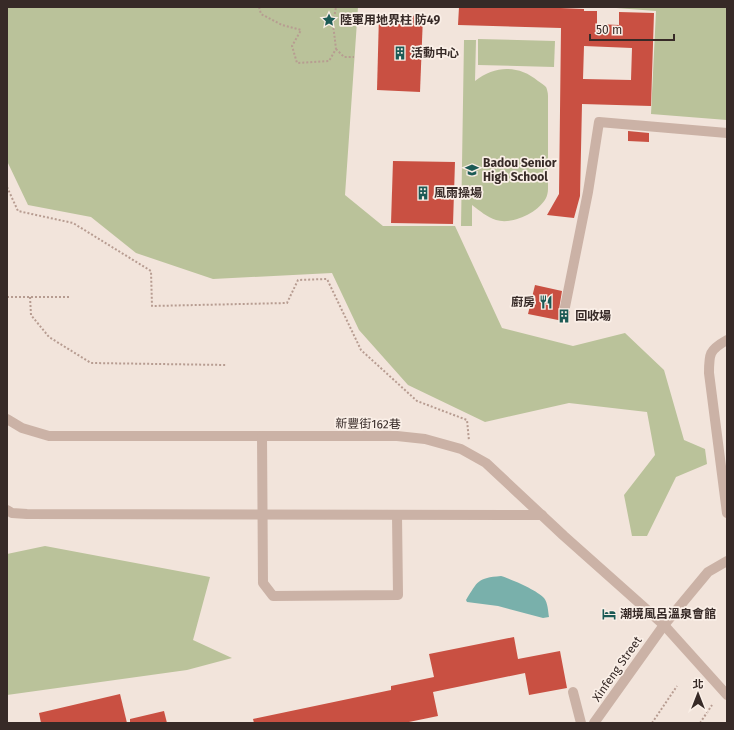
<svg xmlns="http://www.w3.org/2000/svg" width="734" height="730" font-family="'Fira Sans','Noto Sans TC',sans-serif">
<rect width="100%" height="100%" fill="#f2e4db"/>
<!-- green -->
<g fill="#bac29a">
<polygon points="7,7 358,7 345,195 383,226 455,226 502,328 573,346 625,333 664,370 684,440 705,449 707,464 676,477 647,536 632,536 624,495 655,455 647,412 569,403 485,422 408,385 359,330 332,273 213,279 136,253 91,217 28,205 7,161"/>
<polygon points="603,7 727,7 727,120 651,114 656,11"/>
<polygon points="478,39 555,41 554,67 478,65"/>
<path d="M464 40H476L475 81C495 65 519 65 538 81 541 83 544 85 546 87 547 89 548 93 548 96V189C548 192 547 196 546 198 538 213 512 225 496 220 487 217 480 211 472 205V226H461Z"/>
<polygon points="45,546 210,577 193,640 232,658 187,670 7,695 7,554"/>
</g>
<!-- water -->
<path fill="#79b0ab" d="M501 576C511 579 537 590 544 598 548 603 548 611 549 617L543 618 498 606 467 602 466 600C478 581 477 578 501 576Z"/>
<!-- building -->
<g fill="#c95042" fill-rule="evenodd">
<path d="M459 7H537L584 9V11H597V24L619 25V12L654 13 651 106 582 104 580 196 574 218 547 215 559 194 561 28 458 25ZM584 46 632 48 631 80 583 79Z"/>
<polygon points="379,15 423,16 420,92 377,90"/>
<polygon points="628,131 649,133 649,142 628,141"/>
<polygon points="393,161 455,162 453,224 391,223"/>
<polygon points="535,285 562,291 559,309 563,313 570,311 568,322 528,314"/>
<polygon points="514,637 518,659 560,651 567,688 529,695 525,673 433,692 438,716 404,723 254,723 253,719 391,690 391,686 434,677 429,654"/>
<polygon points="120,694 127,723 41,723 39,713"/>
<polygon points="164,711 167,723 130,723 130,719"/>
</g>
<g fill="none" stroke-linecap="round" stroke-linejoin="round">
<!-- path -->
<g stroke="#b79c91" stroke-width="2" stroke-dasharray="2 2" stroke-linecap="butt">
<polyline points="259,7 261,14 282,25 301,30 292,46 297,63 329,61 336,49 333,24 336,7"/>
<polyline points="336,49 344,57 354,57"/>
<polyline points="7,187 18,211 73,223 151,271 152,306 287,303 298,280 327,279 361,350 417,401 467,420 469,441"/>
<polyline points="7,297 71,297"/>
<polyline points="30,297 31,315 49,337 91,363 226,365"/>
<polyline points="652,723 677,686"/>
<polyline points="700,723 712,705"/>
</g>
<!-- minor -->
<g stroke="#cbb2a6" stroke-width="10">
<polyline points="565,307 588,192 599,122 727,133"/>
<path d="M727 340C709 350 709 354 709 373L727 513"/>
<polyline points="7,419 22,428 49,436 397,436 425,439 461,449 486,463 564,536 664,625 727,695"/>
<polyline points="262,436 263,583 273,596 398,595 397,515"/>
<polyline points="7,510 12,513 27,514 542,515"/>
<polyline points="573,692 581,723"/>
<polyline points="594,723 664,625 708,572 727,561"/>
</g>
</g>
<!-- icons -->
<defs>
<g id="sight-bare" transform="scale(1.08)"><path d="M0-6L1.8-2.2L6-1.7L2.9 1.2L3.7 5.4L0 3.3L-3.7 5.4L-2.9 1.2L-6-1.7L-1.8-2.2Z" fill="#1c5a55" stroke="#faefe7" stroke-width="2.5" paint-order="stroke"/></g>
<g id="building-bare" transform="scale(1.08)"><path d="M-4-6H4V6H1V3H-1V6H-4ZM-2.5-4.3h1.7v1.8h-1.7ZM.8-4.3h1.7v1.8H.8ZM-2.5-1h1.7V.8h-1.7ZM.8-1h1.7V.8H.8Z" fill="#1c5a55" stroke="#faefe7" stroke-width="2.5" paint-order="stroke"/></g>
<g id="school-bare" transform="scale(1.08)"><path d="M0-5L7-2L0 1L-7-2ZM-4 1L0 2.5L4 1V4Q0 6-4 4Z" fill="#1c5a55" stroke="#faefe7" stroke-width="2.5" paint-order="stroke"/></g>
<g id="restaurant-bare" transform="scale(1.08)"><path d="M-5-6h1v4h1v-4h1v4h1v-4h1v5L-1.5 .5V6h-2V.5L-5-1ZM5-6V6H3V1.5H1.5Q1.5-4 5-6Z" fill="#1c5a55" stroke="#faefe7" stroke-width="2.5" paint-order="stroke"/></g>
<g id="hotel-bare" transform="scale(1.08)"><path d="M-6-4.5h1.5V1H6V5H4.5V3h-9V5H-6ZM-4 0a1.8 1.8 0 1 1 3.6 0ZM.5 0V-2.5h3Q6-2.5 6 0Z" fill="#1c5a55" stroke="#faefe7" stroke-width="2.5" paint-order="stroke"/></g>
</defs>
<g fill-rule="evenodd">
<use href="#sight-bare" x="329" y="20"/>
<use href="#building-bare" x="400" y="53"/>
<use href="#school-bare" x="472" y="170"/>
<use href="#building-bare" x="423" y="193"/>
<use href="#restaurant-bare" x="546" y="302"/>
<use href="#building-bare" x="564" y="316"/>
<use href="#hotel-bare" x="609" y="614"/>
</g>
<g text-anchor="middle" dominant-baseline="central" stroke-width="3.5" stroke-linejoin="round" paint-order="stroke">
<!-- poi labels -->
<g font-size="12" font-weight="bold" fill="#372a27" stroke="#faefe7" text-anchor="start">
<text x="340" y="20">陸軍用地界柱 防49</text>
<text x="411" y="53">活動中心</text>
<text x="483" y="163">Badou Senior<tspan x="483" dy="14">High School</tspan></text>
<text x="434" y="193">風雨操場</text>
<text x="535" y="302" text-anchor="end">廚房</text>
<text x="575" y="316">回收場</text>
<text x="620" y="614">潮境風呂溫泉會館</text>
</g>
<!-- street labels -->
<g font-size="12" fill="#372a27" stroke="#faefe7">
<text transform="translate(368 424) rotate(1)">新豐街162巷</text>
<text transform="translate(617 669) rotate(-55)">Xinfeng Street</text>
</g>
</g>
<!-- border -->
<rect width="734" height="730" fill="none" stroke="#372a27" stroke-width="16"/>
<!-- north arrow -->
<g transform="translate(698 694)" stroke="#faefe7" stroke-width="3" paint-order="stroke">
<path d="M0-3L7 15L0 10L-7 15Z" fill="#372a27"/>
<text y="-6" font-size="11" font-weight="bold" text-anchor="middle" fill="#372a27">北</text>
</g>
<!-- scale -->
<path d="M590 34v6h84v-6" fill="none" stroke="#372a27" stroke-width="2"/>
<text x="596" y="34" font-size="12" fill="#372a27" stroke="#faefe7" stroke-width="3" paint-order="stroke">50 m</text>
</svg>
